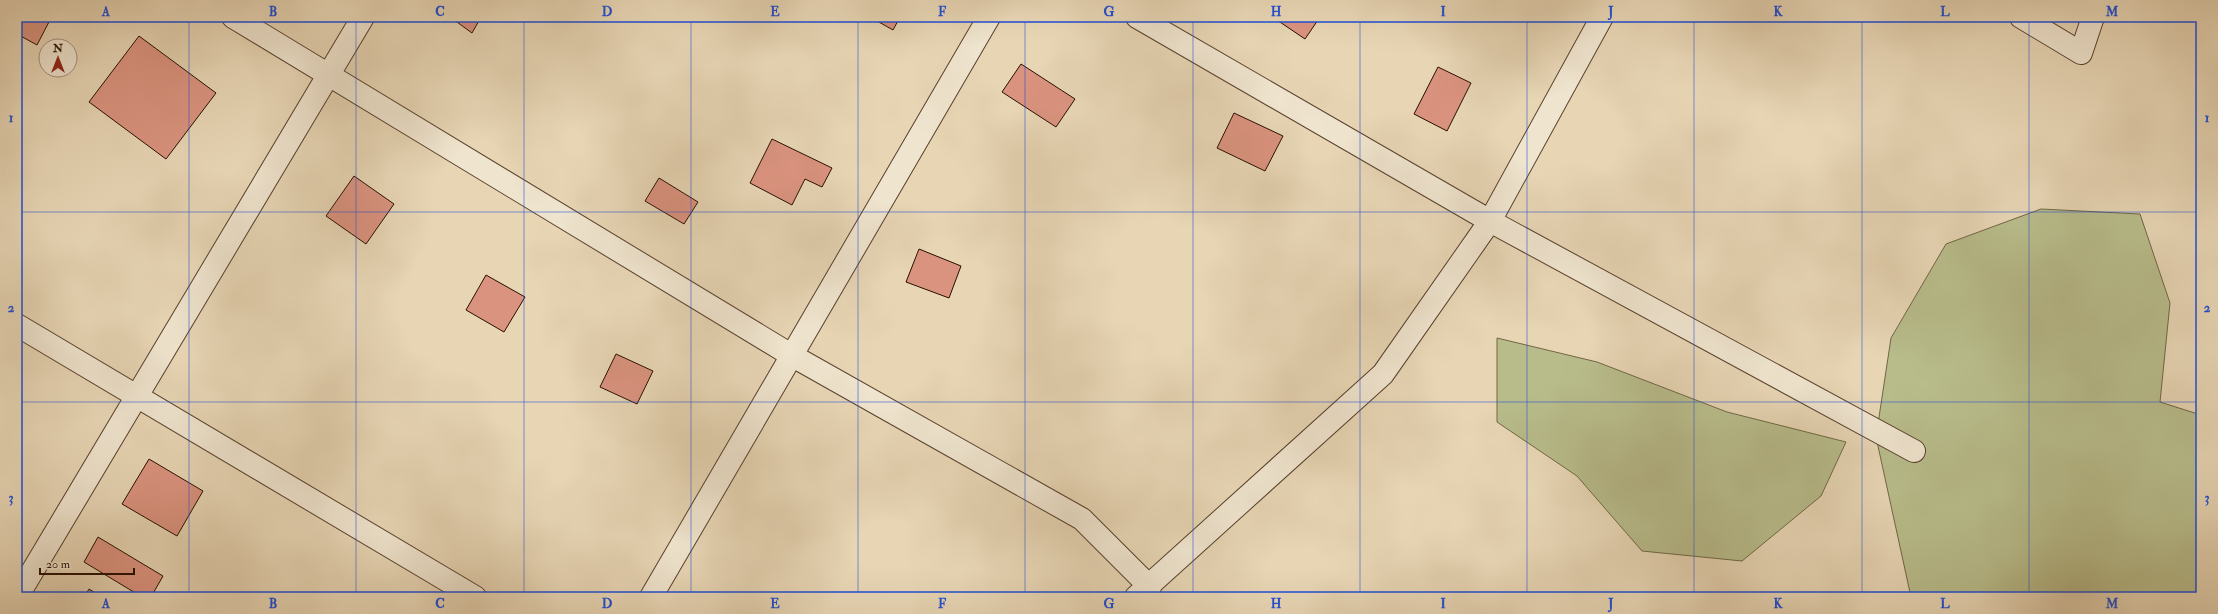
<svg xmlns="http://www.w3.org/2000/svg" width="2218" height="614" font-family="'IM FELL Double Pica',serif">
<rect width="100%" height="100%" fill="#e7d5b4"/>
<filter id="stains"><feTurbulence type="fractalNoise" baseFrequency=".005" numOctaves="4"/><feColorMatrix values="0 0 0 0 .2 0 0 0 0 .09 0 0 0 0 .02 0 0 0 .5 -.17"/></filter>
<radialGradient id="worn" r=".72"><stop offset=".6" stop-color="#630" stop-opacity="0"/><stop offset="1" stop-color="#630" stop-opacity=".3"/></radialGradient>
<!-- green -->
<g fill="#b8bc8b" stroke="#706646">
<polygon points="2041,209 2140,214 2170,303 2160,402 2201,415 2201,597 1911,597 1876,437 1891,338 1946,244"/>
<polygon points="1497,338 1597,362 1727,412 1846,442 1821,496 1742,561 1642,551 1577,476 1497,422"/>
</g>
<!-- building -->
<g fill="#da937f" stroke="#280f00">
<polygon points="17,17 50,17 51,18 37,45 17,34"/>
<polygon points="450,17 481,17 472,33"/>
<polygon points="870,17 900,17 893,30"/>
<polygon points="1275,17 1320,17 1305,39 1274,18"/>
<polygon points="139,36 216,93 166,159 89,102"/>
<polygon points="1021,64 1075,99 1056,127 1002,92"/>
<polygon points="1438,67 1471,83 1447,131 1414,114"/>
<polygon points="1234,113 1283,136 1265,171 1217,148"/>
<polygon points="772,139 832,168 822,187 805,179 792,205 750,183"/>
<polygon points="354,176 394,204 366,244 326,216"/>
<polygon points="659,178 698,202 684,224 645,201"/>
<polygon points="919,249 961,266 949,298 906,282"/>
<polygon points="486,275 525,297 504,332 466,310"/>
<polygon points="616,354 653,371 637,404 600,387"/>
<polygon points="149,459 203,491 177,536 122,504"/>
<polygon points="98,537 163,576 151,597 142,597 84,562"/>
<polygon points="89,589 102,597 84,597"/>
</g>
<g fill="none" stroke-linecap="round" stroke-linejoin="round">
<!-- street casing -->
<g stroke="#58402d" stroke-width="24">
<g id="street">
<polyline points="233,17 791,355 1082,519 1150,587"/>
<polyline points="1137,17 1490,221 1602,17"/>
<polyline points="2021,17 2081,53 2093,17"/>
<polyline points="17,325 475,597"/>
<polyline points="17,597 363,17"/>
<polyline points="651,597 989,17"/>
<polyline points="1136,597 1383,374 1490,221 1914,451"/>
</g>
</g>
<!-- street -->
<use href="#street" stroke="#efe4ce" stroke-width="22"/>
</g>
<!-- grid -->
<path fill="none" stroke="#1d4ed8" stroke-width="1" stroke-opacity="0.55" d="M189 17V597M356 17V597M524 17V597M691 17V597M858 17V597M1025 17V597M1193 17V597M1360 17V597M1527 17V597M1694 17V597M1862 17V597M2029 17V597M17 212H2201M17 402H2201"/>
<!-- margin -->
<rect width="2218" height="614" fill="none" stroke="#e7d5b4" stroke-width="44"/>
<!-- north arrow -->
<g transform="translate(58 58)"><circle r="19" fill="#efe4ce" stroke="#9f8f7c"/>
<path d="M0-3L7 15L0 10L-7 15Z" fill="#8f2418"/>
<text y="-6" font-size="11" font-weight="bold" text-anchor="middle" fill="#280f00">N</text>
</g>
<!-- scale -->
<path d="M40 568v6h94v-6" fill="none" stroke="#280f00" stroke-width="2"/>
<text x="46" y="568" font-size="12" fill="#280f00" stroke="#efe4ce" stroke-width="3" paint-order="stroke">20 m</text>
<rect x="22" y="22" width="2174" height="570" fill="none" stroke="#1d4ed8" stroke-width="1.5"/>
<g font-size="13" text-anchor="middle" font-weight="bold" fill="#1d4ed8">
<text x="106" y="16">A</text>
<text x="273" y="16">B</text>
<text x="440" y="16">C</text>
<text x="607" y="16">D</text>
<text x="775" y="16">E</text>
<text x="942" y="16">F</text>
<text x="1109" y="16">G</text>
<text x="1276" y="16">H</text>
<text x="1443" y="16">I</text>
<text x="1611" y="16">J</text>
<text x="1778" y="16">K</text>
<text x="1945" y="16">L</text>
<text x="2112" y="16">M</text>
<text x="11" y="122">1</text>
<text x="2207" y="122">1</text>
<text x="11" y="312">2</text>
<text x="2207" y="312">2</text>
<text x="11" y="502">3</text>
<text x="2207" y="502">3</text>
<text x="106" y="608">A</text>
<text x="273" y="608">B</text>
<text x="440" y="608">C</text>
<text x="607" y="608">D</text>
<text x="775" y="608">E</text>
<text x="942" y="608">F</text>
<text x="1109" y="608">G</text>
<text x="1276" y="608">H</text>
<text x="1443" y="608">I</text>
<text x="1611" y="608">J</text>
<text x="1778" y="608">K</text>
<text x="1945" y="608">L</text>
<text x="2112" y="608">M</text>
</g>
<rect width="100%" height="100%" filter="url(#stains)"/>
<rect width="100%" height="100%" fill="url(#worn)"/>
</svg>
